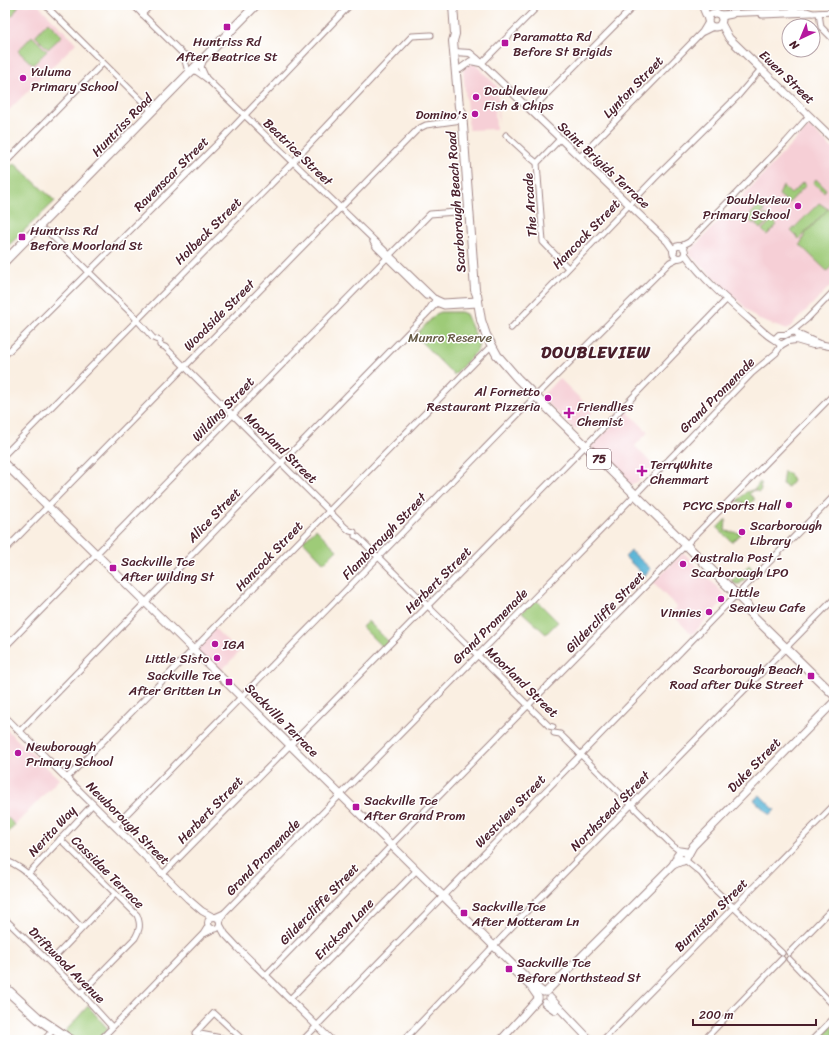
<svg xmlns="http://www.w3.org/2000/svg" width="839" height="1045" font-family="Sriracha,sans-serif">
<rect width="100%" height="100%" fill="#fff"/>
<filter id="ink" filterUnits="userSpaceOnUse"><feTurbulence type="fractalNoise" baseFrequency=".025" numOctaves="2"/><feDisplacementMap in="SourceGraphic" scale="8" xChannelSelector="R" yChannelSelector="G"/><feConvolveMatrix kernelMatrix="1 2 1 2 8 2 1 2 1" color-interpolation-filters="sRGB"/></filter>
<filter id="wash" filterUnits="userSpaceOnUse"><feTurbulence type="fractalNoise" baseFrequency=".012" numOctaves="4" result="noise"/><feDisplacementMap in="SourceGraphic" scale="16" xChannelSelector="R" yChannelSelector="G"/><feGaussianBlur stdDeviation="0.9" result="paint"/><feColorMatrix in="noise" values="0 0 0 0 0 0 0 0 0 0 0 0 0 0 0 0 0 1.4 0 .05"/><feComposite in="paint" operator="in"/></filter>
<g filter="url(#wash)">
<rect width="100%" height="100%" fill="#faefe2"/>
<!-- built -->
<g fill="#f6cfd6">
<polygon points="5,5 38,5 76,43 5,114"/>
<polygon points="474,63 497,86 499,125 494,90 496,129 469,130 463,70 468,64"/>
<polygon points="809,126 834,150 834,282 787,330 757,319 688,253"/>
<polygon points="559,378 593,411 575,430 541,397"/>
<polygon points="627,411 648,432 635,446 654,466 638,482 632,484 629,484 591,447"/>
<polygon points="682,554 685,554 727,597 692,635 671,613 677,607 653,583"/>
<polygon points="214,628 239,652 218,674 193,650"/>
<polygon points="5,728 59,779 15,825 5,815"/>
</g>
<!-- green -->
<g fill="#9ecb78" stroke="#747552">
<polygon points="5,5 19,5 13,15 5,20"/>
<polygon points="48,22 62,36 48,49 35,36"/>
<polygon points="32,36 47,51 33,65 18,51"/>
<polygon points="14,163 55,201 8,246 5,244 5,172"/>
<polygon points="816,179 826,189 824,192 813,183"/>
<polygon points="803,182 806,185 789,203 779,195 783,186 791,194"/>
<polygon points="819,203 828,209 799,239 791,231"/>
<polygon points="759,205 765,211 753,224 747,218"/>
<polygon points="834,208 834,264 827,271 800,245 805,234 828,209"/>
<polygon points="766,214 771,219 760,229 755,224"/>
<polygon points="772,220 777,225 767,235 762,230"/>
<polygon points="441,312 461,312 466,314 479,344 477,351 454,375 415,336 436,314"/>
<polygon points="784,471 789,474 793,481 788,487 782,484"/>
<polygon points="760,482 762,484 760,485 761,490 759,492 753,490 749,494 755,499 747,506 743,506 743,502 737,501 746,492 755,489"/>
<polygon points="726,519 725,531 741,533 732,542 717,528"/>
<polygon points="316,529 337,550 324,563 303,541"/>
<polygon points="749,565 753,570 740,584 735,584 731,580 733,580"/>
<polygon points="535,599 558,622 546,634 522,612"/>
<polygon points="368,621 390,643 384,649 362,627"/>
<polygon points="5,815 15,825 5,836"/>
<polygon points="88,1006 108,1029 98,1040 76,1040 64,1033"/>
<polygon points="834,1023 834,1040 817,1040"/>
</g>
<!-- water -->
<g fill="#57b3d5" stroke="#506980">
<polygon points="631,551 651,569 645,576 625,557"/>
<polygon points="760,795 775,810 770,815 754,800"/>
</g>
</g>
<g filter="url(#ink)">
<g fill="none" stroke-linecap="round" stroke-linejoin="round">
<!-- minor casing -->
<g stroke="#a28786" stroke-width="7">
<g id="minor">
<polyline points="45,5 152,111"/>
<polyline points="133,5 183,54 196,59"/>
<polyline points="819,13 821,27 834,40"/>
<polyline points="142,14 151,5"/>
<polyline points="717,14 807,11 813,13 834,12"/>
<polyline points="762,15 812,13"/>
<polyline points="721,18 727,16 732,15"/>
<polyline points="703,32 713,27"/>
<polyline points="183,54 187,68"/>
<polyline points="203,62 201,67 206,78"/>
<polyline points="482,63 539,5"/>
<polyline points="192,70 197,72 207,79 434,298 443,302 478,300"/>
<polyline points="531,110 635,5"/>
<polyline points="506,135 532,159 537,163"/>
<polyline points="560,139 537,163 543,242 568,268"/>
<polyline points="580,157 702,32 708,22"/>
<polyline points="5,163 103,63"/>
<polyline points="37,230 41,229 49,233 131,313 153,338 160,341"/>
<polyline points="373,242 376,247 426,296"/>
<polyline points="681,246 689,242 786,142 809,116"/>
<polyline points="436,303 444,306 478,304"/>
<polyline points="425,315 436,299"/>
<polyline points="511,328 655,178 738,96 761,69"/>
<polyline points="791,332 807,319 834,291"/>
<polyline points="160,345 165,347 345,527 350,531 354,532"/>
<polyline points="5,355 219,142 350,5"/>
<polyline points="5,454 293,162 412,36 431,35"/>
<polyline points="355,536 358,537 549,726 553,727"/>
<polyline points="5,550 418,129 426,125 462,120"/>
<polyline points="737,595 834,496"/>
<polyline points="5,647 430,214 469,211"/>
<polyline points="20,731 439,301"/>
<polyline points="554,733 560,734 673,846 680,851"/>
<polyline points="67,778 488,349"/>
<polyline points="115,826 532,400 670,262 678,258"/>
<path d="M60 839 137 915C141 925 140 929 135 938L81 993"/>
<polyline points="391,845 834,394"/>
<polyline points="685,860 701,873 712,887 782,953"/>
<path d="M5 862 7 861C32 870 63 909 82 928"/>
<polyline points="28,874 93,804"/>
<polyline points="163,874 606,425 727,299"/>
<polyline points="215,917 224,913 607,524 752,373 776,353 782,344"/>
<polyline points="5,919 81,993 112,1027"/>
<polyline points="220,922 224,913"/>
<polyline points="204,934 212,930"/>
<polyline points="789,953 834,907"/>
<polyline points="789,959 834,1006"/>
<polyline points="50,962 115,894"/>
<polyline points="266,975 388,849"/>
<polyline points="5,985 40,1017 74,1040"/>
<polyline points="5,991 37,1020 66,1040"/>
<polyline points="290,999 414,873"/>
<polyline points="44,1040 54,1029"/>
<polyline points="100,1040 203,934 208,926"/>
<polyline points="232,1040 195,1033 214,1013 243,1040"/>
<polyline points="303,1040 733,598"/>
<polyline points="404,1040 525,913 834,599"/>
<polyline points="603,1040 834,805"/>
<polyline points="704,1040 782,959"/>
<polyline points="812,1040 834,1018"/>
</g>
</g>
<!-- tertiary casing -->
<g stroke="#a28786" stroke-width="8">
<g id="tertiary">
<polyline points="454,52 470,53 476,58 667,241 674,251"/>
<polyline points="460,69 471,61 480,63"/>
<circle cx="679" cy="252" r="6"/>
<path d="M685 254C702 278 726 299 749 319 758 326 764 334 775 340"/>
<polygon points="795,331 799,335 796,340 788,341 781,345 776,341 776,338 779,335 785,335 791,332"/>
<polyline points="799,335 819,344 834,347"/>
<polyline points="796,340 813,345 819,344"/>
<polyline points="5,717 188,899 202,911 213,917"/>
<circle cx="214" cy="923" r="6"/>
<polyline points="220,925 225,934 239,949 331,1040"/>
</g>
</g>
<!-- secondary casing -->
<g stroke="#a28786" stroke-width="9">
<g id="secondary">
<polyline points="702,5 708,19"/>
<circle cx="715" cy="20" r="7"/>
<polyline points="721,23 729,38 834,140"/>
<path d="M5 464 515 967C525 975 533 985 543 992"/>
<polyline points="688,855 693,846 834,702"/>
<polyline points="673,865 680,851 686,852 688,855 686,859 683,861 677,856"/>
<polyline points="513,970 531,987 538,997"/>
<polyline points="546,992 673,865 682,861"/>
<polyline points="550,998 590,1040"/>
<polyline points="545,1003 555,1010"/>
<polyline points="501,1040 538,999"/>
</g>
</g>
<!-- primary casing -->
<g stroke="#a28786" stroke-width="10">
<g id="primary">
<polyline points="453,5 455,34 453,41 459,107 462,112 475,290 477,295 481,320 486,335 497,355 517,378 747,605 750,612"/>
<polyline points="5,261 256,5"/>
<polyline points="746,609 834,695"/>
</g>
</g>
<!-- minor -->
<use href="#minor" stroke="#fff" stroke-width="5"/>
<!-- tertiary -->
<use href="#tertiary" stroke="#fff" stroke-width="6"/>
<!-- secondary -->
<use href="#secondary" stroke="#fff" stroke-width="7"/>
<!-- primary -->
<use href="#primary" stroke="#fff" stroke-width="8"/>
</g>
</g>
<!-- markers -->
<g fill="#b5179e" stroke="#fff" stroke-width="1.5">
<rect x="223" y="23" width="8" height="8" rx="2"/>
<rect x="501" y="39" width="8" height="8" rx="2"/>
<circle cx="23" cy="78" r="4"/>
<circle cx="476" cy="97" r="4"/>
<circle cx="475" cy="114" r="4"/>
<circle cx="798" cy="206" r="4"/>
<rect x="18" y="233" width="8" height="8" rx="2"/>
<circle cx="548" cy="398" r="4"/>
<path d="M567 407h4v4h4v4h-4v4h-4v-4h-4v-4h4z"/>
<path d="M640 465h4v4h4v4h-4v4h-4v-4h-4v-4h4z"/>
<circle cx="789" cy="505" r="4"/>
<circle cx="742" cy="532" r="4"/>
<circle cx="683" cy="564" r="4"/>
<rect x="109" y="564" width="8" height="8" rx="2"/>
<circle cx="721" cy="599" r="4"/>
<circle cx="709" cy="612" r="4"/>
<circle cx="215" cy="644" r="4"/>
<circle cx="217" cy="658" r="4"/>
<rect x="807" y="672" width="8" height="8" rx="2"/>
<rect x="225" y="678" width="8" height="8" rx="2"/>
<circle cx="18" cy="753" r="4"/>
<rect x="352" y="803" width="8" height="8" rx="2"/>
<rect x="460" y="909" width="8" height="8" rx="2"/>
<rect x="505" y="965" width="8" height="8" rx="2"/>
</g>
<g text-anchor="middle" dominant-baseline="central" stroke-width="3" stroke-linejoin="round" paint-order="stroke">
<!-- shield labels -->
<rect fill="#fff" stroke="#80626b" stroke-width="1" x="587" y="449" width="24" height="20" rx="3"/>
<g font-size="12" font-weight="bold" fill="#4a1f2b">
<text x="599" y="459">75</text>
</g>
<!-- poi labels -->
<g font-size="13" fill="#4a1f2b" stroke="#fff" text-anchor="start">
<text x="513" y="36">Paramatta Rd<tspan x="513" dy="15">Before St Brigids</tspan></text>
<text x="227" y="41" text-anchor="middle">Huntriss Rd<tspan x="227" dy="15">After Beatrice St</tspan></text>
<text x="31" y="71">Yuluma<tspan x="31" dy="15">Primary School</tspan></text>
<text x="484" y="90">Doubleview<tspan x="484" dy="15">Fish &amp; Chips</tspan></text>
<text x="467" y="114" text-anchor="end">Domino's</text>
<text x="790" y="199" text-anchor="end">Doubleview<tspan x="790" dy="15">Primary School</tspan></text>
<text x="30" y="230">Huntriss Rd<tspan x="30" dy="15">Before Moorland St</tspan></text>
<text x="540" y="391" text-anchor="end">Al Fornetto<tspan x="540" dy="15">Restaurant Pizzeria</tspan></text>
<text x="577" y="406">Friendlies<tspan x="577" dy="15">Chemist</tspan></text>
<text x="650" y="464">TerryWhite<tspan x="650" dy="15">Chemmart</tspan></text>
<text x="781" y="505" text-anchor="end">PCYC Sports Hall</text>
<text x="750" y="525">Scarborough<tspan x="750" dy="15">Library</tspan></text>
<text x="691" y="557">Australia Post -<tspan x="691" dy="15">Scarborough LPO</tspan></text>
<text x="121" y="561">Sackville Tce<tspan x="121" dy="15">After Wilding St</tspan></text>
<text x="729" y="592">Little<tspan x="729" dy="15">Seaview Cafe</tspan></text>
<text x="701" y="612" text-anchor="end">Vinnies</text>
<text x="223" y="644">IGA</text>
<text x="209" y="658" text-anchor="end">Little Sisto</text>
<text x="803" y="669" text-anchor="end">Scarborough Beach<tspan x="803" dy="15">Road after Duke Street</tspan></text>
<text x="221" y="675" text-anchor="end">Sackville Tce<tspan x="221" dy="15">After Gritten Ln</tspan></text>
<text x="26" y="746">Newborough<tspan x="26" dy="15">Primary School</tspan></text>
<text x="364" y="800">Sackville Tce<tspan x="364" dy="15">After Grand Prom</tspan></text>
<text x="472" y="906">Sackville Tce<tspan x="472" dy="15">After Motteram Ln</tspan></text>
<text x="517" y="962">Sackville Tce<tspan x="517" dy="15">Before Northstead St</tspan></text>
</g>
<!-- street labels -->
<g font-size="13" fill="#4a1f2b" stroke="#fff">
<text transform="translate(787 77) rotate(44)">Ewen Street</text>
<text transform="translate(633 87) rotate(-46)">Lynton Street</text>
<text transform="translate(122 125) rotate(-46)">Huntriss Road</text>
<text transform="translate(298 152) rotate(44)">Beatrice Street</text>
<text transform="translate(604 165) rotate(43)">Saint Brigids Terrace</text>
<text transform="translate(171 174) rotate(-45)">Ravenscar Street</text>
<text transform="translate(456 202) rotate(-94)">Scarborough Beach Road</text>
<text transform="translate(530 205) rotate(-94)">The Arcade</text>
<text transform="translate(208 231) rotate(-45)">Holbeck Street</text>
<text transform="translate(586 234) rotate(-46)">Hancock Street</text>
<text transform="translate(219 315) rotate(-45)">Woodside Street</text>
<text transform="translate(717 395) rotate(-45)">Grand Promenade</text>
<text transform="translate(223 409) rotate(-46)">Wilding Street</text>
<text transform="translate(281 448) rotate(44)">Moorland Street</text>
<text transform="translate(214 515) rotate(-46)">Alice Street</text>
<text transform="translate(384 536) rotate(-46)">Flamborough Street</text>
<text transform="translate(269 556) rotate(-46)">Hancock Street</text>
<text transform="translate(438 580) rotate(-45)">Herbert Street</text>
<text transform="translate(605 612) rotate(-46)">Gildercliffe Street</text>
<text transform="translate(490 626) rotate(-45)">Grand Promenade</text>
<text transform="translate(522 682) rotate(44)">Moorland Street</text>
<text transform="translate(282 720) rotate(45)">Sackville Terrace</text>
<text transform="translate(754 765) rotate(-46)">Duke Street</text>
<text transform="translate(210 810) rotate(-46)">Herbert Street</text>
<text transform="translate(510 811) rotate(-46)">Westview Street</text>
<text transform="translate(610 811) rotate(-45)">Northstead Street</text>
<text transform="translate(128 823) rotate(45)">Newborough Street</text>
<text transform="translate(52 831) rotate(-47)">Nerita Way</text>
<text transform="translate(263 857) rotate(-46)">Grand Promenade</text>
<text transform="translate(108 872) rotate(45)">Cassidae Terrace</text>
<text transform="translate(319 904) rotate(-46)">Gildercliffe Street</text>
<text transform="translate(711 915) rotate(-45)">Burniston Street</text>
<text transform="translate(344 929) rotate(-46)">Erickson Lane</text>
<text transform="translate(67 965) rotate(45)">Driftwood Avenue</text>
</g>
<!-- park labels -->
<g font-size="13" fill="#675b46" stroke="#fff">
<text x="450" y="337">Munro Reserve</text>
</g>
<!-- district labels -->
<g font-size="17" font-weight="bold" letter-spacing="1" fill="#4a1f2b" stroke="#fff">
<text x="596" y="352">DOUBLEVIEW</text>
</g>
</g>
<!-- margin -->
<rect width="839" height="1045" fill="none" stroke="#fff" stroke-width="20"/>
<!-- north arrow -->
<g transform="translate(801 38) rotate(224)"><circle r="19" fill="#ffffff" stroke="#b7a5aa"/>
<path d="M0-3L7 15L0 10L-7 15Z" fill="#b5179e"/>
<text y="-6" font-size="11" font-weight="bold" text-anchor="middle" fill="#4a1f2b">N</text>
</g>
<!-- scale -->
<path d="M693 1019v6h123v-6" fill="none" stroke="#4a1f2b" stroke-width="2"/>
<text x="699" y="1019" font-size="12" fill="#4a1f2b" stroke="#ffffff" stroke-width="3" paint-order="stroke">200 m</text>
</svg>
